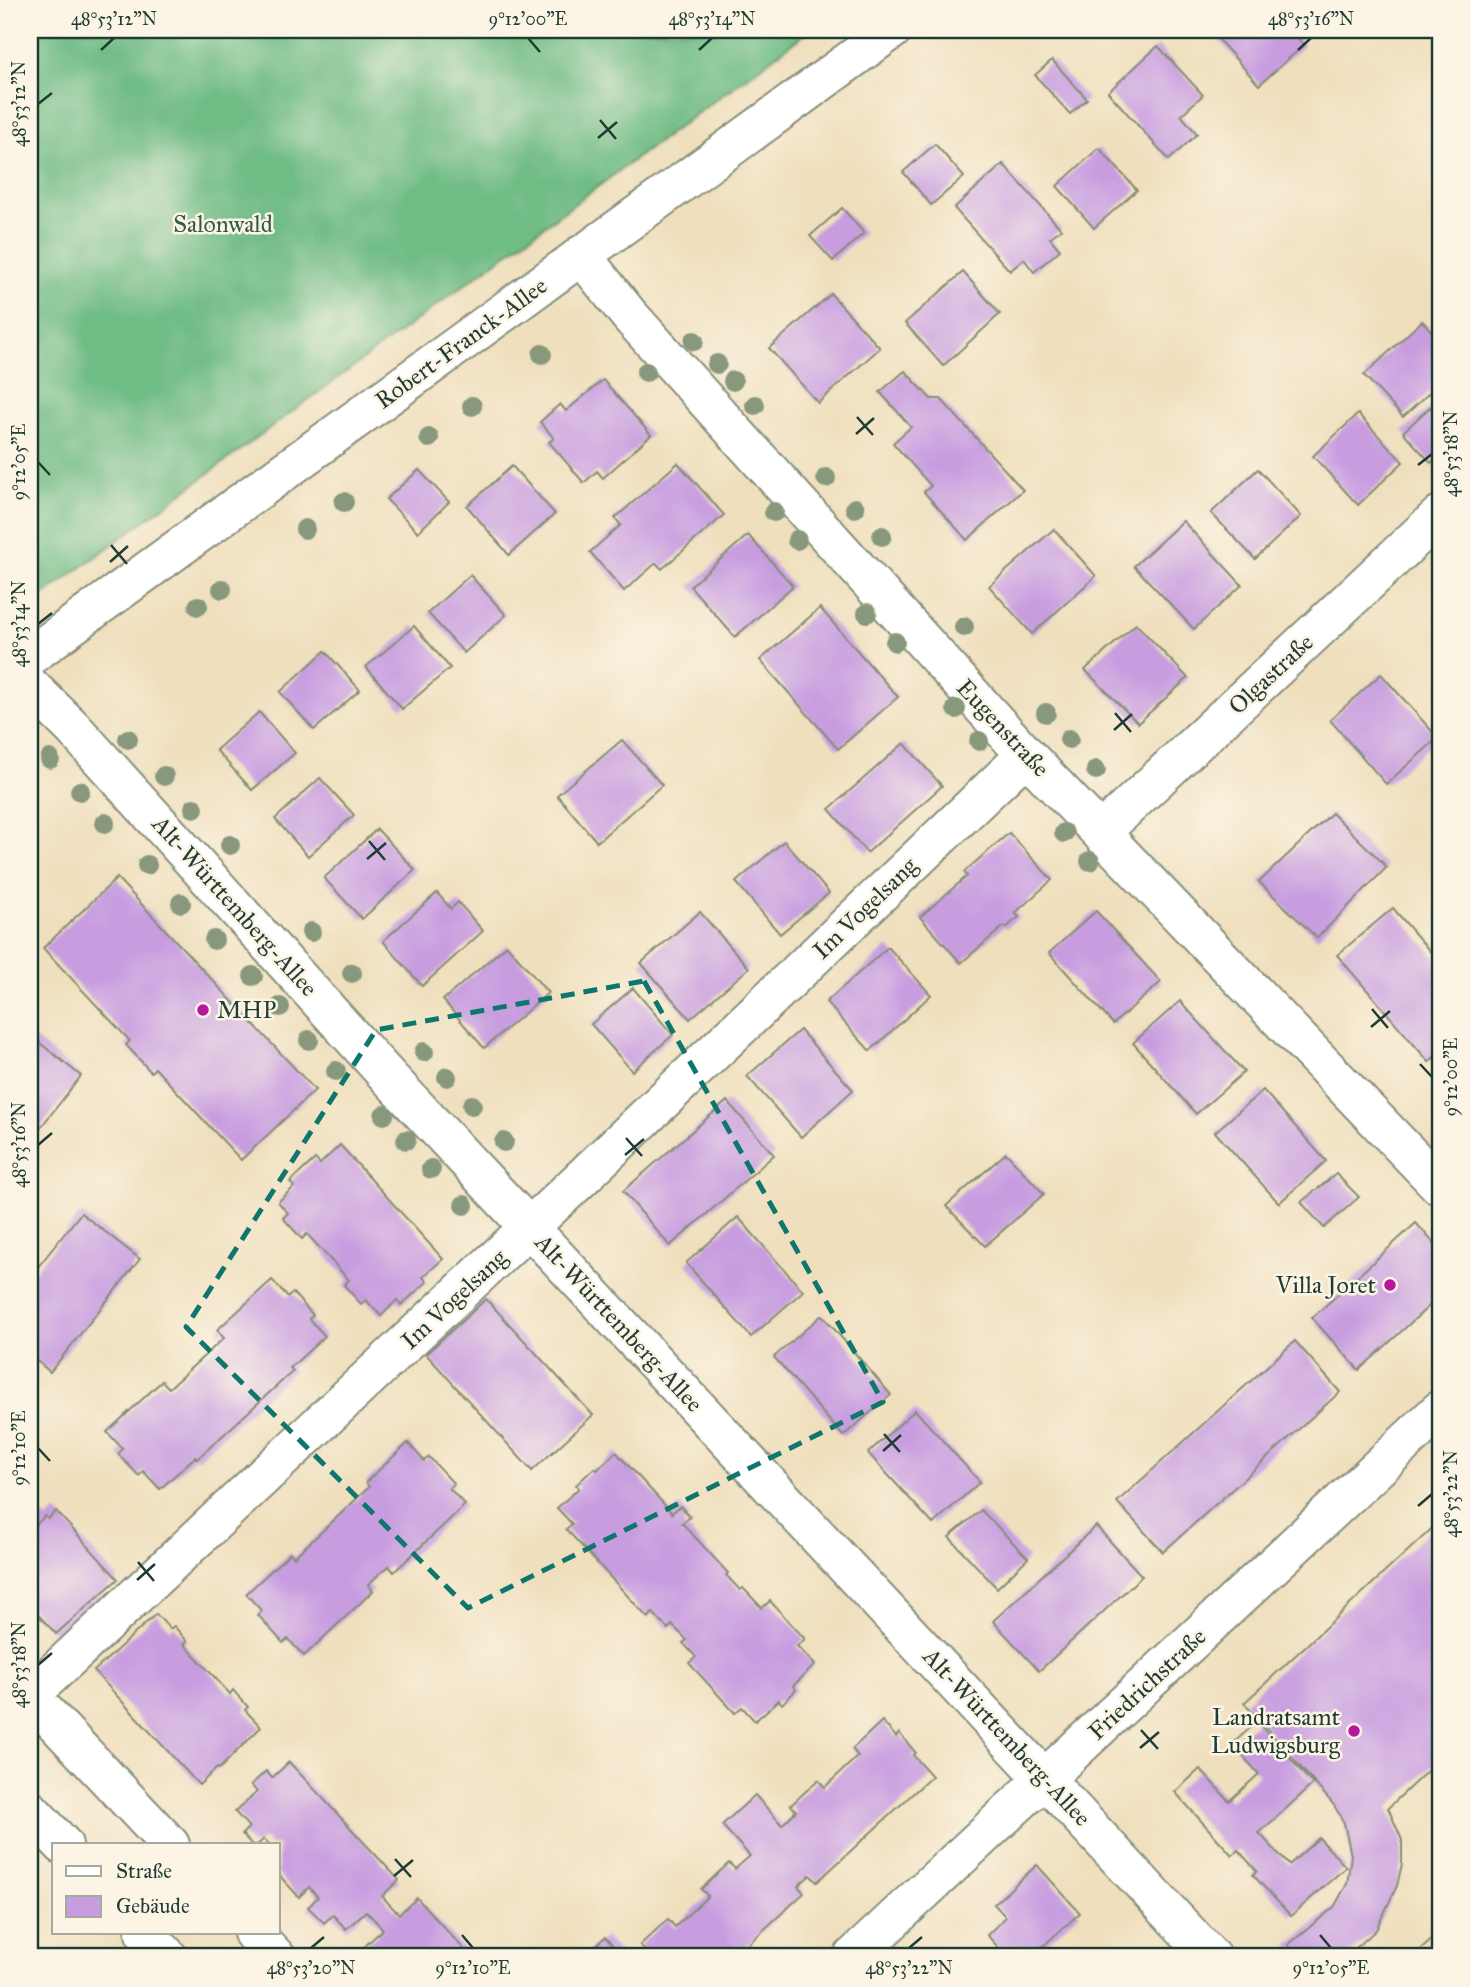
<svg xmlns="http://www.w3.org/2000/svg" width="1470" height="1987" font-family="'IM FELL Great Primer',serif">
<rect width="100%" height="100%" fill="#fcf5e5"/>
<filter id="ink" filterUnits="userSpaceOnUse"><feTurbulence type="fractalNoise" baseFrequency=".0143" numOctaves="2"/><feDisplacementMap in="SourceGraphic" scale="14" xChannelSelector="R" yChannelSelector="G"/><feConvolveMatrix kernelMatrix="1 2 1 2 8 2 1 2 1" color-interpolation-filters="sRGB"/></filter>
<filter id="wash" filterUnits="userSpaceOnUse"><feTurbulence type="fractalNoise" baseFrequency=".00686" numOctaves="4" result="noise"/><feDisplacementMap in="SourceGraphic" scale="28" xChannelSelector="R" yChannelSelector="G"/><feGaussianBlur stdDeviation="1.57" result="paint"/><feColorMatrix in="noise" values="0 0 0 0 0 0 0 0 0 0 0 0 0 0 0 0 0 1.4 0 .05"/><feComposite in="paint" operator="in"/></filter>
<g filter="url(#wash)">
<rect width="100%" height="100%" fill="#efdfbd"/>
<!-- forest -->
<polygon fill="#6fbc85" stroke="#477c5c" stroke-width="2" points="30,30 810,30 30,605"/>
<g id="blocks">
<!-- building -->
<g fill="#c79de0">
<polygon points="1210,30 1291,30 1304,45 1259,85"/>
<polygon points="1158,46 1203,95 1181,115 1197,134 1169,160 1108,92"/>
<polygon points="1052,60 1087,99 1070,114 1035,75"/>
<polygon points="935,144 964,177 931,205 903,172"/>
<polygon points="1099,148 1137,190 1094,228 1057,186"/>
<polygon points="1003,164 1061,229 1050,238 1060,250 1034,272 1024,259 1010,271 954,208"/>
<polygon points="842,208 864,233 833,261 810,236"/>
<polygon points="963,272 1000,314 943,366 905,323"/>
<polygon points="831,294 880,348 818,403 769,348"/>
<polygon points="1422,321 1440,340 1440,383 1403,417 1364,375"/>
<polygon points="905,371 931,399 941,399 1023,490 967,540 924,492 931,486 893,443 911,427 880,392"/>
<polygon points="603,380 651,435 603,478 597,471 584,483 549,442 554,438 540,422 560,404 566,411"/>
<polygon points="1430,407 1440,418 1440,454 1431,463 1403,432"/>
<polygon points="1358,414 1403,462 1358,505 1313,456"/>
<polygon points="678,463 724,515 662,569 656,563 624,591 590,552 621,525 615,518"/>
<polygon points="512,466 555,514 509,555 467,506"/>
<polygon points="1258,469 1301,516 1255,559 1211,513"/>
<polygon points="419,470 449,502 418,532 386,499"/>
<polygon points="1183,521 1242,585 1194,629 1134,566"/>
<polygon points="1054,529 1096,576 1032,634 989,586"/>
<polygon points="748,535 793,586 735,637 690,586"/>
<polygon points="470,575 506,615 464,653 428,613"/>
<polygon points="820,608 898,697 838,749 760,660"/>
<polygon points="1136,624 1188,678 1138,723 1085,670"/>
<polygon points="414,626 450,668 402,709 366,667"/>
<polygon points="325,651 360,690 314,730 280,692"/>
<polygon points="1381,674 1438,738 1386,784 1330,720"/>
<polygon points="259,712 295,753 252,790 216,750"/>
<polygon points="622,740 662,785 597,842 557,795"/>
<polygon points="904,743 942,786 867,853 829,809"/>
<polygon points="320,778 354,815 308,856 275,819"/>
<polygon points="1332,813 1387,867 1317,938 1259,882"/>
<polygon points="377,829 415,870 362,919 324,878"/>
<polygon points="1009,833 1052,880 1015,913 1019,917 1006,928 1004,926 961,963 920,917 967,876 964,872"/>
<polygon points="784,841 829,893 780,934 736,882"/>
<polygon points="117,878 315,1090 241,1160 155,1068 151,1072 126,1045 130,1041 43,948"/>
<polygon points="437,893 451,909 458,902 483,931 422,986 383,941"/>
<polygon points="1393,908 1440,963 1440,1052 1429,1062 1337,955"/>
<polygon points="1096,911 1161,982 1113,1024 1049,953"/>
<polygon points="700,912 749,968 690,1019 641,963"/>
<polygon points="507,945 548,993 484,1048 443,1000"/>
<polygon points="888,947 931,995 870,1051 826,1002"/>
<polygon points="633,988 673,1035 632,1071 591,1024"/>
<polygon points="1180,1001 1244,1072 1196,1114 1133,1043"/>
<polygon points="800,1030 853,1090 801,1137 747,1076"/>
<polygon points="30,1035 81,1076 30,1141"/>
<polygon points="1263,1090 1326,1161 1279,1203 1215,1132"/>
<polygon points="727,1101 774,1155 670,1246 623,1191"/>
<polygon points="340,1145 443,1259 423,1277 427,1282 401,1305 397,1300 381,1316 366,1300 361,1304 344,1285 349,1280 307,1234 302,1239 283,1218 288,1213 278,1202 294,1187 290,1182 315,1159 320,1164"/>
<polygon points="1006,1153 1044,1194 985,1246 946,1206"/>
<polygon points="1336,1174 1359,1197 1324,1228 1301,1202"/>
<polygon points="81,1213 140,1259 50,1372 30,1355 30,1277"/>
<polygon points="738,1217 803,1291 751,1337 686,1263"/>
<polygon points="1416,1223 1440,1250 1440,1296 1359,1370 1312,1318"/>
<polygon points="272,1280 288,1297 293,1293 313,1315 309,1319 325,1336 290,1368 293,1371 197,1459 195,1457 160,1489 143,1471 139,1476 118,1454 123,1449 107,1432 162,1381 169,1388 224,1338 217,1330"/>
<polygon points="486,1299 593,1415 532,1471 426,1354"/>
<polygon points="822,1315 891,1395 843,1436 774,1357"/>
<polygon points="1295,1341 1340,1392 1163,1552 1117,1502"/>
<polygon points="915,1410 980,1482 933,1524 868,1453"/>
<polygon points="408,1443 424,1461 429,1457 454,1484 449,1488 465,1505 394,1572 389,1566 379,1574 368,1585 373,1591 304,1656 288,1639 283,1643 258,1615 262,1611 246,1594 290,1553 294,1557 331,1523 369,1487 366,1482"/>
<polygon points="616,1452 672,1513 680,1506 690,1517 682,1523 728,1573 726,1575 740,1590 743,1588 762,1608 770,1601 805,1639 797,1646 815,1665 793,1686 796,1690 782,1704 779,1700 755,1721 742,1707 735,1713 689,1663 696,1657 683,1643 687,1640 672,1625 668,1629 653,1613 648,1618 566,1529 572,1524 557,1508 579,1488 576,1485 594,1468 597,1470"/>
<polygon points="981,1510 1028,1558 997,1588 949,1537"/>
<polygon points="56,1511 118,1579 56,1634 30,1606 30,1530 45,1516 48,1519"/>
<polygon points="1440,1521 1440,1759 1388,1808 1402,1840 1402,1864 1397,1886 1376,1930 1346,1957 1298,1957 1288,1945 1334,1907 1347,1884 1351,1855 1344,1823 1334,1805 1244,1703"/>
<polygon points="1096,1526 1142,1576 1039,1671 993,1621"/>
<polygon points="156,1614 170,1629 174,1626 187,1641 184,1644 230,1694 233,1690 248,1707 245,1710 261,1727 219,1769 217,1768 199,1785 94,1671"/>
<polygon points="882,1721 896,1737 899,1733 916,1753 913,1755 932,1776 817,1882 810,1875 798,1886 804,1893 734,1957 644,1957 648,1954 640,1945 668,1919 675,1927 708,1896 701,1889 729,1863 735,1869 750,1856 722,1825 755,1795 782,1825 796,1811 791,1805 805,1792 818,1780 825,1787 858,1756 852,1749"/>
<polygon points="1257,1722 1313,1784 1259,1833 1289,1865 1319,1838 1346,1867 1291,1916 1253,1875 1257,1871 1238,1850 1232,1855 1175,1792 1200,1769 1229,1801 1259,1774 1232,1744"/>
<polygon points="289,1762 399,1880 382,1896 390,1905 399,1914 417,1898 471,1957 369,1957 362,1949 383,1929 366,1911 346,1929 333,1915 324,1923 308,1907 318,1897 309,1887 299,1897 278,1874 278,1845 270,1845 264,1839 257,1845 252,1845 242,1834 249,1827 235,1812 257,1792 251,1785 266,1771 272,1778"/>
<polygon points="1037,1865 1080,1913 1031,1957 1007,1957 987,1935 1006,1917 994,1904"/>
<polygon points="1440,1932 1440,1957 1413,1957"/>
<polygon points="605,1937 623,1957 583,1957"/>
</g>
</g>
</g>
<g filter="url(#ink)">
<use href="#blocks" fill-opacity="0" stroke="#878e78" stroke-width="2"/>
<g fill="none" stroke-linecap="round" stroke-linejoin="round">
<!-- minor casing -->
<g stroke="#878e78" stroke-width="42">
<g id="minor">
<polyline points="581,255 629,315 1026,755 1440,1186"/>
<polyline points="30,686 73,728 382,1070 1211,1957"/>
<polyline points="1101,832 1440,515"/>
<polyline points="30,1695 568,1191 1026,755"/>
<polyline points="30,1696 170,1845"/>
<polyline points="30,1810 63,1845"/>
<polyline points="145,1933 168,1957"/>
<polyline points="253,1933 276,1957"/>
</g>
</g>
<!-- major casing -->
<g stroke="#878e78" stroke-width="42">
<g id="major">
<polyline points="30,656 892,30"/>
<polyline points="853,1957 1440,1410"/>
</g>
</g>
<!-- minor -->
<use href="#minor" stroke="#fff" stroke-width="38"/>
<!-- major -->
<use href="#major" stroke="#fff" stroke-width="38"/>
</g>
<!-- trees -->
<g fill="#88987d">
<circle cx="694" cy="341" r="10"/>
<circle cx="542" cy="354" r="10"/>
<circle cx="717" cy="364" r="10"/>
<circle cx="646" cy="372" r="10"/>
<circle cx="733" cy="381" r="10"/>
<circle cx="755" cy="405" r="10"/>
<circle cx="472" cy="406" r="10"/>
<circle cx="429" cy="438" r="10"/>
<circle cx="826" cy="478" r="10"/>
<circle cx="344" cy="502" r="10"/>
<circle cx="855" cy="508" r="10"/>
<circle cx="774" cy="512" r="10"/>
<circle cx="305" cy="529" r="10"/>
<circle cx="882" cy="536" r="10"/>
<circle cx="797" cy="540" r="10"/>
<circle cx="222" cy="589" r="10"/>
<circle cx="198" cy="606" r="10"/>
<circle cx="867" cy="613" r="10"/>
<circle cx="964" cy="627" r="10"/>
<circle cx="895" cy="642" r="10"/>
<circle cx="956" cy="709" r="10"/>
<circle cx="1046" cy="713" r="10"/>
<circle cx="128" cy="739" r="10"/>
<circle cx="1069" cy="739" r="10"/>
<circle cx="979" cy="741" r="10"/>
<circle cx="50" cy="759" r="10"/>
<circle cx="1096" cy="770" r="10"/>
<circle cx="164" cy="776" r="10"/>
<circle cx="80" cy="791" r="10"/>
<circle cx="194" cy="808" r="10"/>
<circle cx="105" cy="823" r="10"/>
<circle cx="1064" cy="833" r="10"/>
<circle cx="230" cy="845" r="10"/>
<circle cx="1090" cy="861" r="10"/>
<circle cx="147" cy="865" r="10"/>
<circle cx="181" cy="903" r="10"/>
<circle cx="311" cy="932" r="10"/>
<circle cx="214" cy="940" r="10"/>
<circle cx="352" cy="973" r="10"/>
<circle cx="253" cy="976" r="10"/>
<circle cx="280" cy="1007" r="10"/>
<circle cx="309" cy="1040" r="10"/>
<circle cx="424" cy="1052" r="10"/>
<circle cx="336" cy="1071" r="10"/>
<circle cx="447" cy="1077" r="10"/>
<circle cx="472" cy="1105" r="10"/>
<circle cx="384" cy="1115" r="10"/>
<circle cx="406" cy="1140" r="10"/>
<circle cx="504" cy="1142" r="10"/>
<circle cx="431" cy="1169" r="10"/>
<circle cx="464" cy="1205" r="10"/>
</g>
</g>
<!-- marked area -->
<path fill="none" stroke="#0f766e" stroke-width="5" stroke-dasharray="14 9" stroke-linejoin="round" d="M644 981 883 1402 468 1608 186 1327 376 1030Z"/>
<!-- ticks -->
<path fill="none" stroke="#1f3d34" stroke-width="2.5" d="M528 38 540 52M101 50 114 38M699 50 712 38M1298 50 1311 38M38 104 52 93M600 120 616 139M598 138 617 122M857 417 873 435M856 434 874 418M38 462 50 475M1418 465 1432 454M111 545 127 564M110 562 128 546M38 624 52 613M1115 713 1131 732M1114 730 1132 714M369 841 385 860M367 859 386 843M1372 1009 1388 1028M1371 1027 1390 1011M1420 1064 1432 1077M626 1138 642 1156M38 1145 52 1133M625 1155 644 1139M884 1434 900 1452M38 1448 50 1461M883 1451 901 1435M1418 1506 1432 1494M138 1562 154 1581M137 1580 155 1564M38 1665 52 1653M1141 1730 1158 1749M1140 1748 1159 1732M395 1859 411 1877M394 1876 413 1860M462 1935 473 1948M1320 1935 1331 1948M311 1948 324 1937M909 1948 922 1937"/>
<!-- markers -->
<g fill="#b5179e" stroke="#fcf5e5" stroke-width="2.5">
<circle cx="203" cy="1010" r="7"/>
<circle cx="1390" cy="1285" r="7"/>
<circle cx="1354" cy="1731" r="7"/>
</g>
<g text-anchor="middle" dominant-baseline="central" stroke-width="5" stroke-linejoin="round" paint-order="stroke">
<!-- park labels -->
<g font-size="24" fill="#345d49" stroke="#fcf5e5">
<text x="223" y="224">Salonwald</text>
</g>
<!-- street labels -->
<g font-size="24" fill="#1f3d34" stroke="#fcf5e5">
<text transform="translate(461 343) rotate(-36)">Robert-Franck-Allee</text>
<text transform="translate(1271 674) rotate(-43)">Olgastraße</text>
<text transform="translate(1003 728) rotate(47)">Eugenstraße</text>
<text transform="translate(235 906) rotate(48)">Alt-Württemberg-Allee</text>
<text transform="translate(865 908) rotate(-44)">Im Vogelsang</text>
<text transform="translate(454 1299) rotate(-43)">Im Vogelsang</text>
<text transform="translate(619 1323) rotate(47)">Alt-Württemberg-Allee</text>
<text transform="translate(1147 1684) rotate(-43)">Friedrichstraße</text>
<text transform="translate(1007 1737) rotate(47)">Alt-Württemberg-Allee</text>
</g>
<!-- poi labels -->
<g font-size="24" fill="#1f3d34" stroke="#fcf5e5" text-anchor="end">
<text x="217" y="1010" text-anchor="start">MHP</text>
<text x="1376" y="1285">Villa Joret</text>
<text x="1340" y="1717">Landratsamt<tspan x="1340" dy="28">Ludwigsburg</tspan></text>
</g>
</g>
<!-- margin -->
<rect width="1470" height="1987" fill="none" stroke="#fcf5e5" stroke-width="77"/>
<!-- legend -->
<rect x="52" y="1843" width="228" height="91" fill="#fcf5e5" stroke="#a4ab9e" stroke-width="2"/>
<rect x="66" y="1866" width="35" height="10" fill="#ffffff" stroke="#a4ab9e" stroke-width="2"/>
<text x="116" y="1878" font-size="21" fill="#1f3d34">Straße</text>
<rect x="66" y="1896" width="35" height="21" fill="#c79de0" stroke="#a4ab9e" stroke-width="2"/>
<text x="116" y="1913" font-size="21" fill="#1f3d34">Gebäude</text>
<rect x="38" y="38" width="1394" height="1910" fill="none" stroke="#1f3d34" stroke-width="2.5"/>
<g font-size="18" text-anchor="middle" fill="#1f3d34">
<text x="114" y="25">48°53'12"N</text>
<text x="528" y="25">9°12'00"E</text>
<text x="712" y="25">48°53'14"N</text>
<text x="1311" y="25">48°53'16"N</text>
<text transform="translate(19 104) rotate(-90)" y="6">48°53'12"N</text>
<text transform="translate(1451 454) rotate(-90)" y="6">48°53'18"N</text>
<text transform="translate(19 462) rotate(-90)" y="6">9°12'05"E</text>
<text transform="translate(19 624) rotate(-90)" y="6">48°53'14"N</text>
<text transform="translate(1451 1077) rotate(-90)" y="6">9°12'00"E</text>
<text transform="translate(19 1145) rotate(-90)" y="6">48°53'16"N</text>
<text transform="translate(19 1448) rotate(-90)" y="6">9°12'10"E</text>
<text transform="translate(1451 1494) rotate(-90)" y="6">48°53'22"N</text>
<text transform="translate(19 1665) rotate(-90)" y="6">48°53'18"N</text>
<text x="311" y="1974">48°53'20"N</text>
<text x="473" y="1974">9°12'10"E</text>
<text x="909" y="1974">48°53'22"N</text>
<text x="1331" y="1974">9°12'05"E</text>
</g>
</svg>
